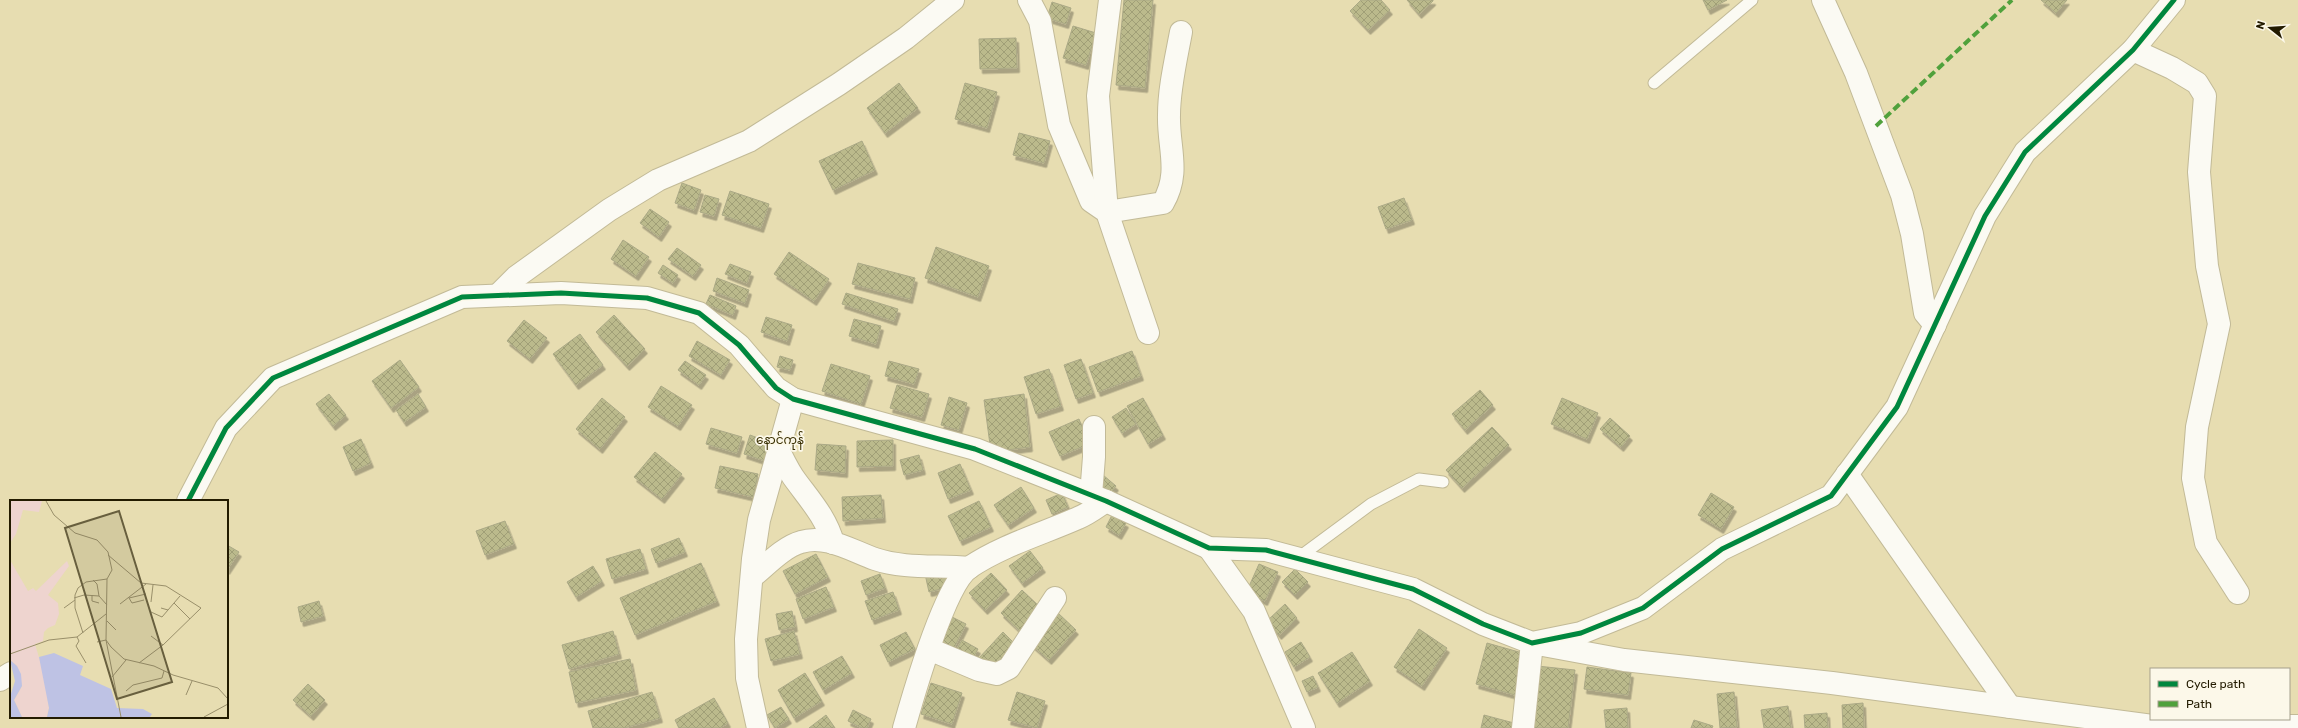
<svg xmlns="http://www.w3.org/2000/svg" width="2298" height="728" font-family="Rubik,'Noto Sans Myanmar',sans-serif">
<defs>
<pattern id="building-cross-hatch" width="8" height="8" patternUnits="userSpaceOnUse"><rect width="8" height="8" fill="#bbba8c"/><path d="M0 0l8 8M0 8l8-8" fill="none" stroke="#a09f77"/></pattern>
<filter id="shadow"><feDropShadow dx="2.5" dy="4.5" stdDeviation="0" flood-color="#0004"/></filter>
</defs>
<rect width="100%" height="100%" fill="#e7ddb1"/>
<!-- building -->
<g fill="url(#building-cross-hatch)" stroke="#aba986" filter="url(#shadow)">
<polygon points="1124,0 1153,0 1145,88 1116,85"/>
<polygon points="1361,0 1381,0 1390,10 1368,30 1350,11"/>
<polygon points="1407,0 1433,0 1433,1 1419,14"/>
<polygon points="1703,0 1727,0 1708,10"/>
<polygon points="2041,0 2067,0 2056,13"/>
<polygon points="1052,2 1071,8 1066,24 1047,18"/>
<polygon points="1073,26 1096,33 1086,65 1063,58"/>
<polygon points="1016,38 1017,68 980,69 979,39"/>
<polygon points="899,83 918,108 885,133 867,108"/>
<polygon points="965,83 997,92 987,128 955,119"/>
<polygon points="1019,133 1050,141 1044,163 1013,155"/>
<polygon points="862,141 875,170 833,190 819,161"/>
<polygon points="682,183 701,190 694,210 675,203"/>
<polygon points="730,191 769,204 761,228 722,215"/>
<polygon points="705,195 719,199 714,216 700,212"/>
<polygon points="1404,198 1412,220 1386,229 1378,207"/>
<polygon points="650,209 669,222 659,237 640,223"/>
<polygon points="623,240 649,257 636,276 611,259"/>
<polygon points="936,247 989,266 978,297 925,278"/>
<polygon points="677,248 701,265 693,276 668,259"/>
<polygon points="789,252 829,279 814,301 774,274"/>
<polygon points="858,263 915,278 910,299 852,284"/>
<polygon points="730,264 751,272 747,283 725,274"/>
<polygon points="663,265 678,275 673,283 658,273"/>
<polygon points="717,278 749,290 745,303 713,291"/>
<polygon points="846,293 898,309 894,321 842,304"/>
<polygon points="710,295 736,306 733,315 706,304"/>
<polygon points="614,315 645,349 627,366 596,332"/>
<polygon points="766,317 792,325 787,341 761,332"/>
<polygon points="854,319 881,326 876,344 849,336"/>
<polygon points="524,320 547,338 530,359 507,341"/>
<polygon points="580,334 603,365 576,385 553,354"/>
<polygon points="697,341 730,360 721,375 689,356"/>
<polygon points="1132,351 1141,376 1098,392 1089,367"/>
<polygon points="780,356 793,360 790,370 777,367"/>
<polygon points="1081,359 1093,393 1076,399 1064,365"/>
<polygon points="400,360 419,387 391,408 372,381"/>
<polygon points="685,361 706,375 699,385 678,370"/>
<polygon points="889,361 919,369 914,384 885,376"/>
<polygon points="831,364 870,376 861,404 822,391"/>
<polygon points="1049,369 1061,406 1036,414 1024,377"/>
<polygon points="897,385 929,394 922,417 890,408"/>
<polygon points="661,386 692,405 678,426 648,407"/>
<polygon points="1480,390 1493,405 1465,430 1452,414"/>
<polygon points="329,394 346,415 333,426 316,404"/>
<polygon points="418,394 426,407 404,422 396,410"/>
<polygon points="1024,394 1030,447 991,452 984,400"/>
<polygon points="949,397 967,403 959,430 941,425"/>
<polygon points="602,398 625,417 600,449 576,429"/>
<polygon points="1143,398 1163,435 1148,444 1127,406"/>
<polygon points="1562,398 1598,413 1587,439 1551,424"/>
<polygon points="1126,408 1136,424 1122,433 1112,417"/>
<polygon points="1610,418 1630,436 1621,447 1600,429"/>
<polygon points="1079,419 1089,444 1060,456 1049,432"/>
<polygon points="1492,427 1509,445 1462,488 1446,470"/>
<polygon points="711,428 742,437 737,453 706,444"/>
<polygon points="750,435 771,443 765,461 744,454"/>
<polygon points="361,439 371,463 353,471 343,447"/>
<polygon points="893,440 893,466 857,467 857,441"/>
<polygon points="817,444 846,446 845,473 815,470"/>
<polygon points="655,452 682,474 662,499 634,477"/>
<polygon points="919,455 923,470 904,475 900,460"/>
<polygon points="960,464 971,490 948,499 938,473"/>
<polygon points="720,466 758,474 753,497 715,488"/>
<polygon points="1103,475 1116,486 1109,495 1096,484"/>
<polygon points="1021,487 1034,508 1008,525 994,505"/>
<polygon points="1062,493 1068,507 1052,514 1046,500"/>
<polygon points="1711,493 1734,507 1721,529 1698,515"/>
<polygon points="881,495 883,518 843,521 842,497"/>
<polygon points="979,501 991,527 960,541 948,516"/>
<polygon points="1112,515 1126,523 1119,535 1106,527"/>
<polygon points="505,521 514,544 485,555 476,531"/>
<polygon points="679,538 685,552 656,563 651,549"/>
<polygon points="227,545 239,552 227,570"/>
<polygon points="640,549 646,569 612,579 606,559"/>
<polygon points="1030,551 1043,568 1022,583 1009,566"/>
<polygon points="816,554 828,577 795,594 783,571"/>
<polygon points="701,563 717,601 635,635 620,598"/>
<polygon points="1259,564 1278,572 1265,601 1246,593"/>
<polygon points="593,566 602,581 576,597 567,582"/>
<polygon points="1295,569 1308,582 1295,595 1282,582"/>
<polygon points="945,570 949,587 929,592 925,574"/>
<polygon points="991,573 1007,590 985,610 969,593"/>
<polygon points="880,574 885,588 866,595 861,581"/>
<polygon points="826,587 834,607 803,619 796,599"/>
<polygon points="1022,590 1041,608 1020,631 1001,613"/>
<polygon points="893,592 899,610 872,620 865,601"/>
<polygon points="319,601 323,616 301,622 298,607"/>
<polygon points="1285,604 1297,618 1279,635 1267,621"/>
<polygon points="792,611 795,627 779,630 776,614"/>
<polygon points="1058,613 1076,630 1049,660 1031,644"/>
<polygon points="952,617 966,624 954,648 940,642"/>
<polygon points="1419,629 1447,648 1422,686 1394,667"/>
<polygon points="613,631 619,654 569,669 562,645"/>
<polygon points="794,631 800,654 771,661 765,639"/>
<polygon points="906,632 915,649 888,662 880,645"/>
<polygon points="1003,632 1016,645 992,670 979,658"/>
<polygon points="962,640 978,649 970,663 954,654"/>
<polygon points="1301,642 1310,657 1294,667 1285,652"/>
<polygon points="1487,643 1526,654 1515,695 1476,684"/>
<polygon points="1352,652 1370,681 1337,703 1318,673"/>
<polygon points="842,656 852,673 823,690 813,672"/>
<polygon points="630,659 636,690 576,703 569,672"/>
<polygon points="1537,666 1575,670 1568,728 1530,728"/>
<polygon points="1587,667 1631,673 1628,695 1584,689"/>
<polygon points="805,673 822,701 794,718 778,690"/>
<polygon points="1313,676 1318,687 1307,692 1302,681"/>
<polygon points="931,683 962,693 952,724 921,714"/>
<polygon points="308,684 325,700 311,716 293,700"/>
<polygon points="652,692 660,718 624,728 593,728 588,711"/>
<polygon points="1017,692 1045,701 1037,728 1008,720"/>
<polygon points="1734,692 1737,727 1720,728 1717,694"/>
<polygon points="714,698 728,723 720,728 679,728 675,720"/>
<polygon points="1863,703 1864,728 1843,728 1842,705"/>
<polygon points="1788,706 1791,728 1764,728 1761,710"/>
<polygon points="781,707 789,719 775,728 767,715"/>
<polygon points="1627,708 1628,728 1606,728 1604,710"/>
<polygon points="853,710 871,719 867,728 862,728 848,721"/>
<polygon points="1827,713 1828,728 1805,728 1804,715"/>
<polygon points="826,715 835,728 809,728"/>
<polygon points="1484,715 1514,723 1513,728 1481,728"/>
<polygon points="1694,720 1713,726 1712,728 1691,728"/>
</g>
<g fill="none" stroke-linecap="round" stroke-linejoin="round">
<!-- service casing -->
<g stroke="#c2ba97" stroke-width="13">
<g id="service">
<polyline points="1654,83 1752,0"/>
<polyline points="1298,558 1371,504 1419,479 1443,482"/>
</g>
</g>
<!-- minor casing -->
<g stroke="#c2ba97" stroke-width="24">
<g id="minor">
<polyline points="1029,0 1040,21 1059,125 1091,201 1107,212 1148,333"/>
<path d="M1110 0 1098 96 1107 212 1163 203C1181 172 1168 148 1169 115 1169 88 1176 59 1181 32"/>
<polyline points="1823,0 1856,73 1902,195 1912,234 1925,313 1935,325"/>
<polyline points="2133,50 2172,68 2197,83 2205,96 2199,172 2207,266 2219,324 2197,427 2193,478 2206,543 2238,593"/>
<polyline points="498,295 516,277 609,210 658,180 749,141 839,84 906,38 953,0"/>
<path d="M779 451C784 461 789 472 796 481 810 500 827 519 833 543"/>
<polyline points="1847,474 2010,707"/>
<polyline points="1091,495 1094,457 1094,427"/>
<polyline points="188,501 226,428 273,378 462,297 561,293 647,298 699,313 739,345 776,388 793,399 975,449 1106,501 1209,548 1266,550 1413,589 1483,624 1532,643 1581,633 1643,608 1722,549 1831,496 1897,407 1985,216 2025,152 2133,50 2174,0"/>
<polyline points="1209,548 1254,611 1304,728"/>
<path d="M752 577C766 566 783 547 801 542 826 534 852 551 875 559 904 569 938 565 969 568"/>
<polyline points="929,649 979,670 997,674 1009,668 1055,598"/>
<polyline points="0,680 11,673"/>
<polyline points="758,728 747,678 746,639 753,559 759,520 793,399"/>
<path d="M904 728C913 696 945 583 970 567 1003 545 1042 534 1078 518 1088 514 1097 507 1106 501"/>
<polyline points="1523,728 1532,643 1624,660 1832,683 2160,727 2298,726"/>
</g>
</g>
<!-- service -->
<use href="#service" stroke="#fbfaf3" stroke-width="11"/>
<!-- minor -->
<use href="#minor" stroke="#fbfaf3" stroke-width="22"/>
<!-- quiet -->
<polyline stroke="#50a13c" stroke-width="4" stroke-dasharray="8 4" stroke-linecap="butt" points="1876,126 2012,0"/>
<!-- cycleway casing -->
<g stroke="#fcf8e9" stroke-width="8">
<polyline id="cycleway" points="188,501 226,428 273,378 462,297 561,293 647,298 699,313 739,345 776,388 793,399 975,449 1106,501 1209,548 1266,550 1413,589 1483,624 1532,643 1581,633 1643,608 1722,549 1831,496 1897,407 1985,216 2025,152 2133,50 2174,0"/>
</g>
<!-- cycleway -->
<use href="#cycleway" stroke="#00873e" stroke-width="5"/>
</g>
<g text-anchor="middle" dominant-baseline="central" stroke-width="3.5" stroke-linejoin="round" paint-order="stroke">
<!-- quarter labels -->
<g font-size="12" fill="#3a3002" stroke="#fcf8e9">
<text x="780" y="440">နောင်ကုန်</text>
</g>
</g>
<!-- overview -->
<g transform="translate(10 500)">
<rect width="218" height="218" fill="#e7ddb1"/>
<path d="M0 1H32L29 12 13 10 6 34 0 43ZM0 60 18 91 23 88 26 91 57 61 59 66 38 95 48 103 49 114 45 125 38 128 34 132 33 141 25 144 34 174 39 208 37 217H12L4 200 12 186 7 166 0 160Z" fill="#eed4cf"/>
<path d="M44 153 73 166 70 175 101 189 107 208 133 209 142 214 140 217H37L39 208 29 157ZM0 160 7 166 11 174 12 186 4 200 12 217H0V197L5 181Z" fill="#bec2e4"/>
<path fill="none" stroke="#998f6a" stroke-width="1" d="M36 1 44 15 65 33 87 40 98 52 102 70 97 79 96 140 101 147 114 159 144 166 163 175 208 188 218 199M98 55 131 83 156 86 191 108 153 145 129 163M83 80 87 84 89 96 97 105M82 95V101L89 103M64 98 74 95 89 96M134 100 122 103 119 98 136 94M141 102 143 85M164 103 180 119M110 104 136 84M54 108 65 100M151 108 158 110 170 96M141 112 152 117 158 110M97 121 106 130M73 133 65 108V95L68 88 76 82 97 79M141 136 153 145M67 137 69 141 66 146 76 163M87 142 96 140 111 217M0 154 39 140 67 137 96 114M102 177 116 160M116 191 123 185 152 178 154 171M176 195 182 181M194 217 218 204"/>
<path fill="#685f3e" fill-opacity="0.15" stroke="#685f3e" stroke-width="2" d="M109 11 162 182 107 199 55 28Z"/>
<rect width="218" height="218" fill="none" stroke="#231b00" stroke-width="2"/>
</g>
<!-- legend -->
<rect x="2150" y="668" width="140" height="52" fill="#fcf8e9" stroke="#a5a08c"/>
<rect x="2158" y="681" width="20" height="6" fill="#00873e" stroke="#a5a08c"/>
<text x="2186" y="688" font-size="12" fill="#231b00">Cycle path</text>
<rect x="2158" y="701" width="20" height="6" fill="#50a13c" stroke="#a5a08c"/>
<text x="2186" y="708" font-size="12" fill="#231b00">Path</text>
<!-- north arrow -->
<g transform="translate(2270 28) rotate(287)" stroke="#fcf8e9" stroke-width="3" paint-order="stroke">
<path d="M0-3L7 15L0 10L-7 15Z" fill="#231b00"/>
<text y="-6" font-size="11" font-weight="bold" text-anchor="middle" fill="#231b00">N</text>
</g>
</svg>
